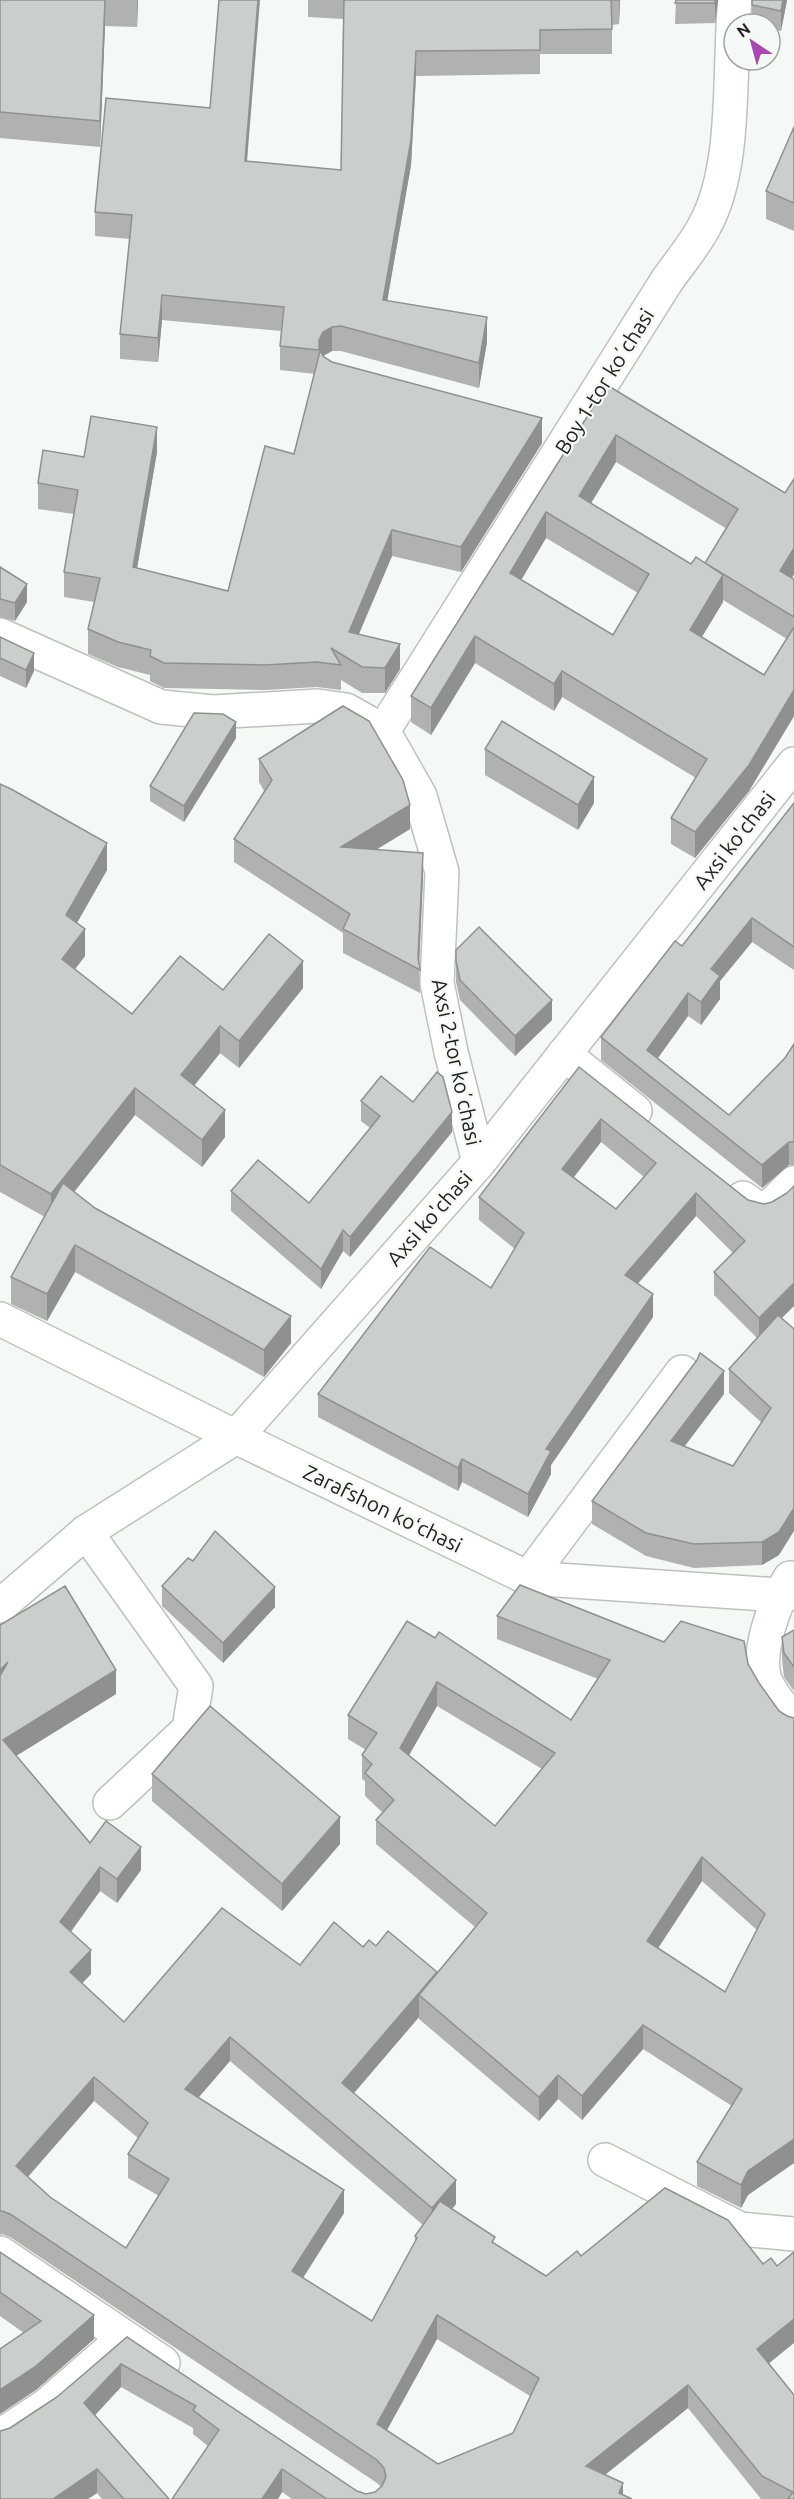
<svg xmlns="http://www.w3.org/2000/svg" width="794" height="2499" font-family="Ubuntu,sans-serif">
<rect width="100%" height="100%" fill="#f5f9f6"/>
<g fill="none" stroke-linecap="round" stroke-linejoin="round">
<!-- minor casing -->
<g stroke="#bec2be" stroke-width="36">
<g id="minor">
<polyline points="0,635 161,707 213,712 318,706 346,710 383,731 420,796 442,872 437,983 451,1052 479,1162"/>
<path d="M383 731 666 282C679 263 695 245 705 225 738 165 728 67 735 0"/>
<polyline points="564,1054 635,1111"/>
<polyline points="743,1198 754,1206 763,1209 774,1203 794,1183"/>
<polyline points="0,1319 236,1437 528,1578 778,1595 794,1593"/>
<polyline points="86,1532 196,1686 189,1729 110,1803"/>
<polyline points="528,1578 682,1372"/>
<path d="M790 1578C775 1601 756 1653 765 1680 771 1695 785 1710 794 1723"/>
<polyline points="0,1606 86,1532 236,1437 479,1162 794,764"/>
<polyline points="605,2160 740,2229 794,2234"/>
<polyline points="0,2253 163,2363"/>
<polyline points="0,2436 47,2405 124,2338"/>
</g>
</g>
<!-- minor -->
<use href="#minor" stroke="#fff" stroke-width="33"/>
</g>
<!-- wall -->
<g fill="#afb2af" fill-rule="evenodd">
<polygon points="0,0 138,0 137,27 105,26 100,147 0,138"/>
<polygon points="308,0 620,0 619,24 612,25 612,54 540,54 540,74 416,76 411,165 387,301 487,342 479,388 341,351 332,351 323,356 332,362 542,443 461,572 392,556 359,634 400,669 385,693 362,693 341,680 341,690 317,687 265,690 164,688 150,681 150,675 118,667 88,654 88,629 94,602 64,597 64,572 74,514 38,509 38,483 84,457 157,452 137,568 228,591 294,454 315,374 280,370 280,346 281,331 162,320 158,362 120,359 120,334 130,239 95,236 95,212 247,161 341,170 343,19 308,17"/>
<polygon points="676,0 718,0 715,23 675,24"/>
<polygon points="752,0 787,0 781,31 770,29 770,24 752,24"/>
<polygon points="794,127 794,231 766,219 766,191"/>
<path d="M607 385 785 493 794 574 792 578 794 579V716L749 791 695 858 671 844V818L696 778 562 697 554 711 475 663 431 735 411 722V696ZM616 462 727 529 705 564H691L591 503ZM546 538 638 593 613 635 521 580ZM723 600 787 639 764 675 702 637 723 602Z"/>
<polygon points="0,567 27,602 15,621 0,617"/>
<polygon points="0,637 34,671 26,688 0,676"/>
<polygon points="236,738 184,822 150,801 150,786"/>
<polygon points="485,749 594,803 578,830 485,775"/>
<polygon points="259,759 410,829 376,850 423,876 419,964 420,993 343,953 343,933 234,862 234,839 264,791 259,782"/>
<polygon points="0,784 107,870 77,923 85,956 75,969 132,1014 223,990 303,988 239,1068 220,1053 194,1086 225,1137 202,1167 135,1115 74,1192 95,1208 291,1343 264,1377 75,1272 47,1321 11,1304 11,1277 45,1217 0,1192"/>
<polygon points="794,803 794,970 752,942 720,981 720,999 701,1025 688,1016 658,1058 729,1115 785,1058 794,1044 794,1165 789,1165 762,1188 601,1060 601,1037 682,946"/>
<polygon points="456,961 552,1020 515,1056 460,1000 456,982"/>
<path d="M579 1067 748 1200 782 1318 779 1555 762 1565 694 1568 646 1556 592 1524V1501L724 1394 685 1446 733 1466 762 1423 729 1393V1369L757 1338 714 1295V1272L733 1253 696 1216 638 1284 653 1317 551 1465V1474L528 1517 462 1482 458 1491 318 1417V1394L491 1288 515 1249 479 1220V1197ZM601 1142 644 1177 616 1209 574 1177Z"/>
<polygon points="361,1101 413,1102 452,1132 350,1257 343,1251 321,1289 231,1211 231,1191 309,1203 370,1128 361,1121"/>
<polygon points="162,1586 275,1607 223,1663 162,1606"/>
<path d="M497 1616 664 1642 748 1664 759 1683 779 1711 787 1716 794 1718V2163L748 2195 741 2208 697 2186V2162L732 2106 643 2049 582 2120 558 2099 539 2121 419 2019V2017L354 2093 456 2204 452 2209 495 2244 546 2276 581 2256 769 2363 794 2499H761L688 2408 605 2475 623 2495 632 2499H292L282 2492 278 2499H172L208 2446 193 2434V2428L121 2387 95 2415 169 2499H102L97 2493 88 2499H0L10 2428 57 2397 127 2337 357 2491 366 2494 375 2492 381 2487 377 2483 10 2237 2 2234 0 2235V1625L116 1694 16 1756 90 1843 141 1870 117 1903 100 1891 71 1932 91 1974 82 1983 124 2022 300 1965 363 1947 376 1946 437 1974 475 1927 376 1844V1820L383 1813 365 1796V1781L362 1779V1755L366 1750 348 1739V1715L407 1621 571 1720 598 1679 497 1639ZM437 1706 542 1769 495 1826 409 1755ZM702 1881 757 1930 725 1992 658 1948ZM230 2061 423 2225 415 2236V2244L372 2321 303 2278 344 2213 198 2098ZM94 2101 138 2138 128 2154V2178L159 2196 126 2248 50 2197 28 2177ZM437 2339 530 2396 513 2433 438 2464 387 2430Z"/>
<polygon points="794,1630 794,1691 784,1677 782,1660 782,1637"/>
<polygon points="152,1774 340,1844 282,1911 152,1801"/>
<polygon points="0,2252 94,2339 36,2390 24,2333 0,2316"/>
</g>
<!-- shaded-wall -->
<g fill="#8e918e">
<polygon points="105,0 105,26 100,147 100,121"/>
<polygon points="137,0 138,0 137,27"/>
<polygon points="258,0 260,0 245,186 245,161"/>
<polygon points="619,0 620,0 619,24"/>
<polygon points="715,0 718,0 715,23"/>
<polygon points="783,0 787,0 781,31 781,11"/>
<polygon points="416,51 416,76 411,165 383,325 383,300"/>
<polygon points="162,295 162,320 158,362 158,338"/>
<polygon points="487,317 487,342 479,388 479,363"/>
<polygon points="332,327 332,351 323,356 319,364 319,340 323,332"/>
<polygon points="542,418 542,443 461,572 461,547"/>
<polygon points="157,427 157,452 133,592 133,567"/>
<polygon points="616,435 616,462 579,523 579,496"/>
<polygon points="546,512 546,538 510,599 510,573"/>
<polygon points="392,530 392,556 349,657 349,632"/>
<polygon points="794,548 794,574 780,597 780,571"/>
<polygon points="723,575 723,602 690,656 690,630"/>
<polygon points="27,584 27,602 15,621 15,603"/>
<polygon points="475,636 475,663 431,735 431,708"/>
<polygon points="400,644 400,669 385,693 385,668"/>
<polygon points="34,653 34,671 26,688 26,670"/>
<polygon points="562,671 562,697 554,711 554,684"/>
<polygon points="794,690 794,716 749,791 695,858 695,832"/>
<polygon points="236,722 236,738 184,822 184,806"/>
<polygon points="594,777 594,803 578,830 578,805"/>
<polygon points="410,805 410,829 341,871 341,847"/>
<polygon points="107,843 107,870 66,942 66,915"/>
<polygon points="423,853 423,876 419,969 418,958"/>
<polygon points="752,918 752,942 720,981 720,999 701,1025 701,1002 711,969"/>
<polygon points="85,929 85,956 62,986 62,959"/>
<polygon points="303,961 303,988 239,1068 239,1041"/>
<polygon points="688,993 688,1016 647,1073 647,1050"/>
<polygon points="552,1000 552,1020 515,1056 515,1036"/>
<polygon points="220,1026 220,1053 181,1102 181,1075"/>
<polygon points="135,1088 135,1115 51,1221 51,1194"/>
<polygon points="225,1110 225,1137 202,1167 202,1140"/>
<polygon points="452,1112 452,1132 350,1257 350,1237"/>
<polygon points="601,1119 601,1142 562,1192 562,1169"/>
<polygon points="789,1142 789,1165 762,1188 762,1165"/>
<polygon points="696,1193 696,1216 625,1298 625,1275"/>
<polygon points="343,1230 343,1251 321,1289 321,1269"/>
<polygon points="75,1245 75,1272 47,1321 47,1294"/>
<polygon points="794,1283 794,1306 759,1341 759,1318"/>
<polygon points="653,1294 653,1317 551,1465 551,1474 528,1517 528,1494 546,1449"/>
<polygon points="291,1316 291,1343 264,1377 264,1350"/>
<polygon points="724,1371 724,1394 671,1464 671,1441"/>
<polygon points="462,1459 462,1482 458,1491 458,1468"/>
<polygon points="794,1508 794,1531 779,1555 762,1565 762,1542"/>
<polygon points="275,1587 275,1607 223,1663 223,1643"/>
<polygon points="8,1662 0,1694 0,1670"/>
<polygon points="116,1670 116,1694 3,1764 3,1740"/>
<polygon points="437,1682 437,1706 400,1771 400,1748"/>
<polygon points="340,1817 340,1844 282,1911 282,1884"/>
<polygon points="141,1847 141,1870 117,1903 117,1879"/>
<polygon points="702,1857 702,1881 647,1965 647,1941"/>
<polygon points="100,1867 100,1891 60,1946 60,1922"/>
<polygon points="91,1950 91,1974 70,1996 70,1972"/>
<polygon points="437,1972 437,1996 419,1995 419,2017 342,2107 342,2083"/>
<polygon points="643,2025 643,2049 582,2120 582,2096"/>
<polygon points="230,2037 230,2061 185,2113 185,2089"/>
<polygon points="558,2075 558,2099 539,2121 539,2097"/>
<polygon points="94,2077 94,2101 16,2190 16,2166"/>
<polygon points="794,2139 794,2163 748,2195 741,2208 741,2185 748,2171"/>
<polygon points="456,2180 456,2204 432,2232 432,2208"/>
<polygon points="344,2190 344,2213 292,2295 292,2271"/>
<polygon points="94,2315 94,2339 36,2390 0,2414 0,2390"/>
<polygon points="437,2315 437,2339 377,2448 377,2424"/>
<polygon points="794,2319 794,2343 757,2373 757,2349"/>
<polygon points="121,2364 121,2387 84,2427 84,2403"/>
<polygon points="688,2385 688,2408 586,2490 586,2466"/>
<polygon points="97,2469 97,2493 88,2499 53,2499"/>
<polygon points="282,2469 282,2492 278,2499 262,2499"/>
<polygon points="623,2483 623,2499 619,2493"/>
</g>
<!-- building -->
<g fill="#cbcfcb" stroke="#8e918e" stroke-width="1.5" fill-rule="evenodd">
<polygon points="0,0 105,0 100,121 0,112"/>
<polygon points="219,0 258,0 245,161 341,170 344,0 619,0 611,0 612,29 540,30 540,50 416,51 411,140 383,300 487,317 479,363 341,326 332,327 323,332 319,340 319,350 280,346 284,307 162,295 158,338 120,334 132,215 95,212 106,98 210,108"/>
<polygon points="676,0 715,0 715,3 675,3"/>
<polygon points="752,0 783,0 781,11 752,5"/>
<polygon points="794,127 794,203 766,191"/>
<polygon points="320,351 324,357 332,362 542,418 461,547 392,530 349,632 400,644 385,668 362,667 331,648 341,665 317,662 265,665 164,663 150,656 151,650 118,642 88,629 100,578 64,572 78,490 38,483 43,450 84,457 91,416 157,427 133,567 228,591 265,446 294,454"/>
<path d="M607 385 785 493 794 479V548L780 571 794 579V617L705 563 738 509 616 435 579 496 691 564 696 557 723 575 690 630 764 675 794 627V690L749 765 695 832 671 818 707 759 562 671 554 684 475 636 431 708 411 696ZM546 512 649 574 613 635 510 573Z"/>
<polygon points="0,567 27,584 15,603 0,599"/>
<polygon points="0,637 34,653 26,670 0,658"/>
<polygon points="343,706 369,721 403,780 410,805 341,847 423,853 418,958 420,970 343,929 350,914 234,839 272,780 259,759"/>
<polygon points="194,713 223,714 236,722 184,806 150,786"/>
<polygon points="502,721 594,777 578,805 485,749"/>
<polygon points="0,784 11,789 107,843 66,915 85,929 62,959 132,1014 180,956 223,990 269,934 303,961 239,1041 220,1026 181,1075 225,1110 202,1140 135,1088 51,1194 0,1165"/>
<polygon points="794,803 794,947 752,918 711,969 720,976 701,1002 688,993 647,1050 729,1115 785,1058 794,1044 794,1142 789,1142 762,1165 601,1037 675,941 682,946"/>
<polygon points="479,927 552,1000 515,1036 460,980 456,961 456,950"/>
<path d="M579 1067 748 1200 764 1204 772 1202 787 1193 794 1186V1283L759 1318 714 1272 745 1241 696 1193 625 1275 653 1294 546 1449 551 1451 528 1494 462 1459 458 1468 318 1394 430 1247 491 1288 524 1233 479 1197ZM601 1119 656 1163 616 1209 562 1169Z"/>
<polygon points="437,1072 443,1077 452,1112 350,1237 343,1230 321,1269 231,1191 258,1160 309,1203 380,1116 361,1101 381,1076 413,1102"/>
<polygon points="63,1183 95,1208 291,1316 264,1350 75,1245 47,1294 11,1277"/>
<polygon points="778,1315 794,1329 794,1508 779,1532 762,1542 694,1544 646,1533 592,1501 697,1360 700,1353 724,1371 671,1441 733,1466 771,1408 729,1369"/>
<polygon points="215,1531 275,1587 223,1643 162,1586 188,1558 193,1561"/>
<path d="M520 1585 664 1642 681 1621 744 1641 748 1664 759 1683 779 1711 787 1716 794 1718V2139L748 2171 741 2185 697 2162 742 2089 643 2025 582 2096 558 2075 539 2097 419 1995 487 1913 376 1820 394 1800 365 1773 372 1764 362 1755 377 1733 348 1715 407 1621 435 1638 439 1632 571 1720 610 1660 497 1616ZM437 1682 555 1753 495 1826 400 1748ZM702 1857 765 1914 725 1992 647 1941Z"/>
<path d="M65 1586 116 1670 3 1740 90 1843 106 1821 141 1847 117 1879 100 1867 60 1922 91 1950 70 1972 124 2022 222 1908 300 1965 334 1922 363 1947 369 1940 376 1946 388 1931 437 1972 342 2083 456 2180 432 2208 230 2037 185 2089 344 2190 292 2271 372 2321 417 2238 415 2236 440 2201 495 2237 492 2242 546 2276 577 2251 581 2256 665 2188 728 2220 763 2264 771 2258 777 2266 794 2252V2319L757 2349 794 2395V2499H788L793 2492 762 2476 688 2385 586 2466 623 2483 619 2493 632 2499H327L282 2469 262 2499H172L219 2430 193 2410 196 2406 121 2364 84 2403 169 2499H124L97 2469 53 2499H0V2431L10 2428 57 2397 127 2337 357 2491 366 2494 375 2492 382 2486 386 2477 384 2468 377 2460 10 2214 2 2211H0V1676L8 1662 0 1670V1625ZM94 2077 148 2123 128 2154 169 2179 126 2248 50 2197 16 2166ZM437 2315 539 2378 513 2433 438 2464 377 2424Z"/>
<polygon points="794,1630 794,1667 784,1653 782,1637"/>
<polygon points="210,1706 340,1817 282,1884 152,1774"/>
<polygon points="0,2252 94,2315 36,2366 0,2390 0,2349 41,2321 0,2292"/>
</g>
<g text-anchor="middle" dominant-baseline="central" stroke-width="4.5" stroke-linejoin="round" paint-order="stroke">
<!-- street labels -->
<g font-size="21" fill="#212221" stroke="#f5f9f6">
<text transform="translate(604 381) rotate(-58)">Boy 1-tor koʼchasi</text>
<text transform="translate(734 840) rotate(-52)">Axsi ko'chasi</text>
<text transform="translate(457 1062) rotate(78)">Аxsi 2-tor koʼchasi</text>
<text transform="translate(429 1218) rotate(-49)">Axsi ko'chasi</text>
<text transform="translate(383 1508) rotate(26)">Zarafshon koʻchasi</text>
</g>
</g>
<!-- north arrow -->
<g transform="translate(752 42) rotate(324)"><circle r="28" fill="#f5f9f6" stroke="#a0a3a1" stroke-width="1.5"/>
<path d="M0-4.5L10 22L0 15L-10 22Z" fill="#a849b2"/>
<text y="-9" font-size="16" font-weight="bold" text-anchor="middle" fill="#212221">N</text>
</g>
</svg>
